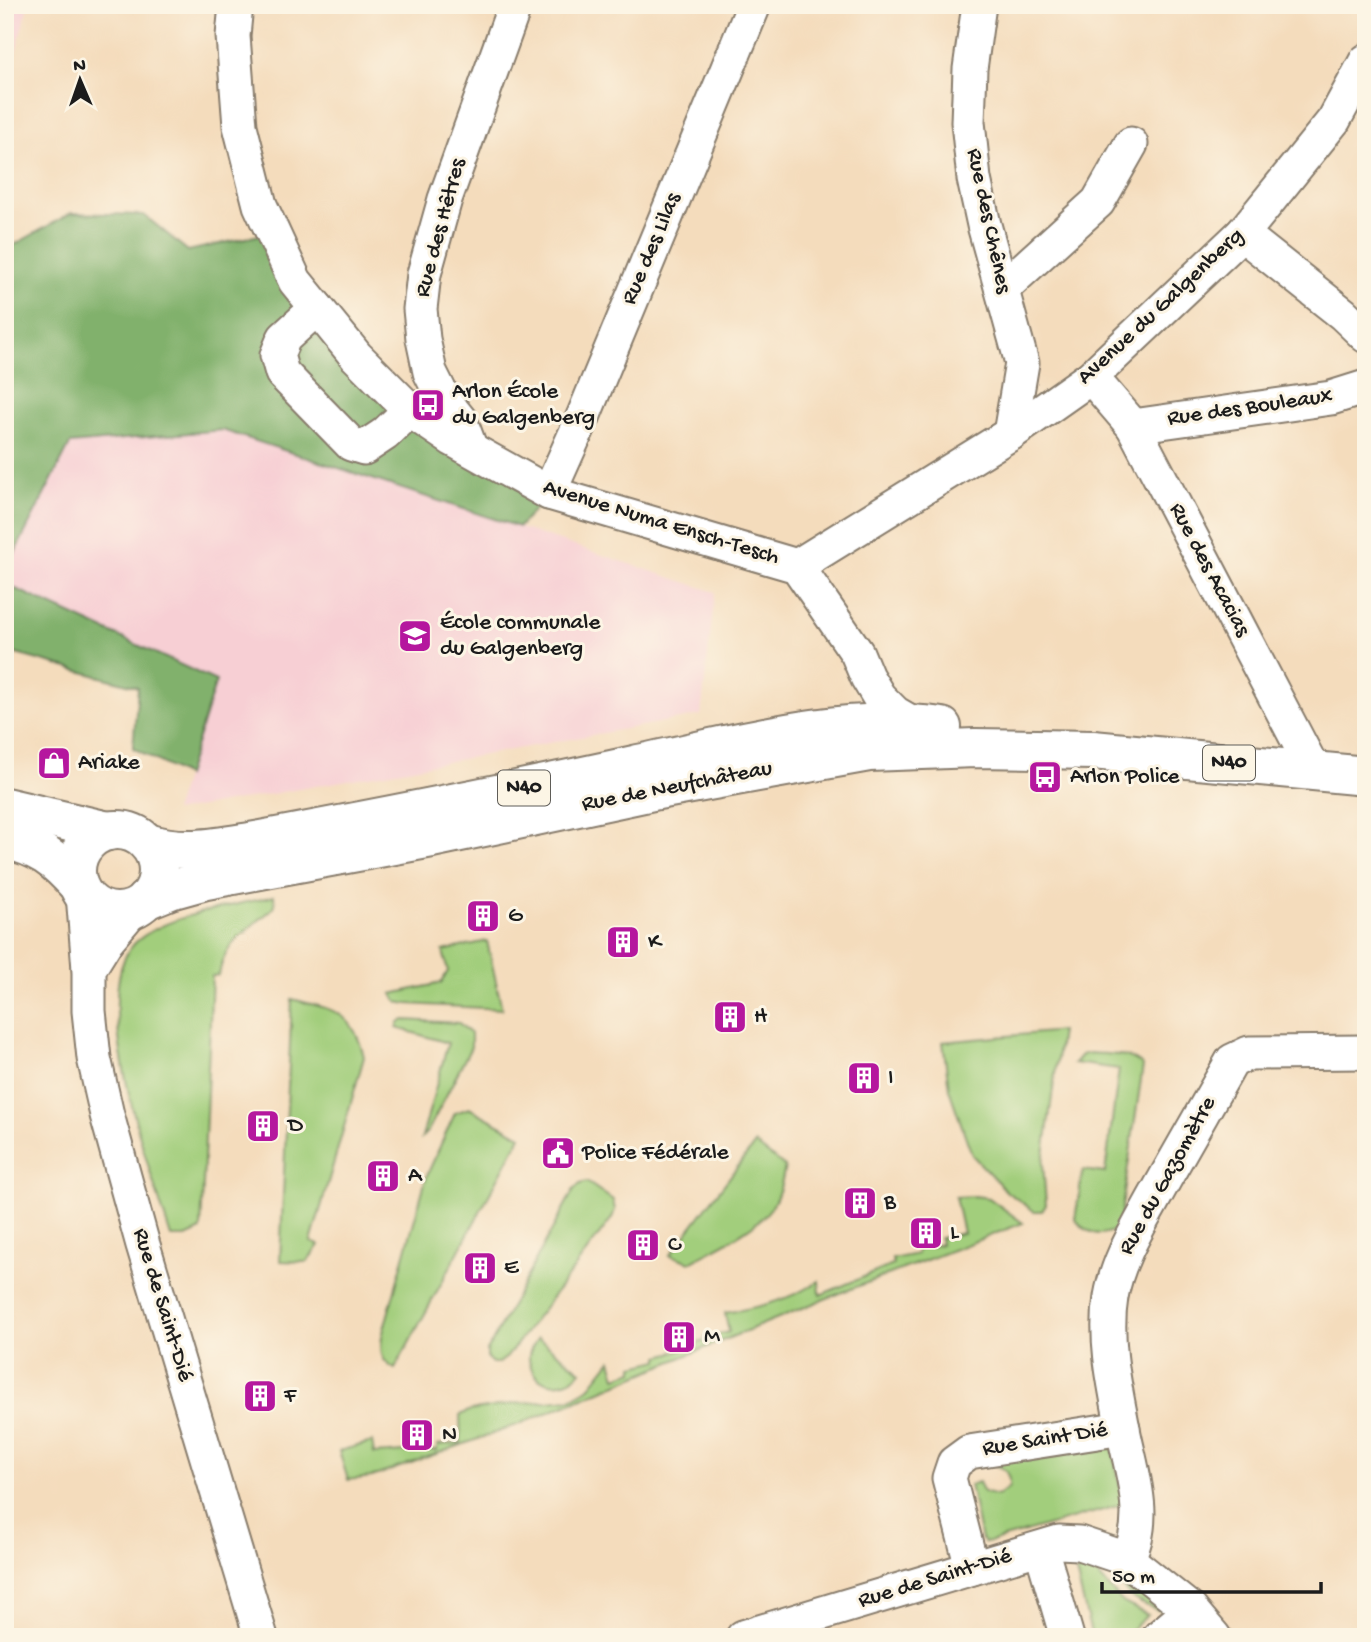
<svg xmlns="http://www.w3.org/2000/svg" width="1371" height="1642" font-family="'Gochi Hand',sans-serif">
<rect width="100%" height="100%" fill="#fcf5e5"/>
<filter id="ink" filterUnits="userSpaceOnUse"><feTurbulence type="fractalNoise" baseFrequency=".0143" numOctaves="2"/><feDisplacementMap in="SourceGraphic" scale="14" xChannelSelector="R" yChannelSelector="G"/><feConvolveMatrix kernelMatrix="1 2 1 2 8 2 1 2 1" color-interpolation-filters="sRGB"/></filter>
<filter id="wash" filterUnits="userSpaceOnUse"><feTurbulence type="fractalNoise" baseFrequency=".00686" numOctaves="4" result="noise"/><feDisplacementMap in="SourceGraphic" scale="28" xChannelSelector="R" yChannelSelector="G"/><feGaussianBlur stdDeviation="1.57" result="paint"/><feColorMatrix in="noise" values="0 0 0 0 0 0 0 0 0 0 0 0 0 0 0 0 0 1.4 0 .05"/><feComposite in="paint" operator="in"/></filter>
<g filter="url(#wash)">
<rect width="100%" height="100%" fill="#f4dcbc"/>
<!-- built -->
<g fill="#f7cfd4">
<polygon points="5,5 28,5 5,94"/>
<polygon points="222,430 715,592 701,715 174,812 216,681 5,584 5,572 70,444"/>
</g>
<!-- green -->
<g fill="#a2ce7c" stroke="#5f754c" stroke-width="2">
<path d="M274 896 275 906C251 930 225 938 219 975L212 976 201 1230 186 1237H171C152 1177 86 994 134 944 162 915 235 906 274 896Z"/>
<polygon points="487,941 502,1009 407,1004 398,1002 392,994 441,983 448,971 443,951"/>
<path d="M292 999C334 1010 353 1010 364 1057L311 1242 319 1245 307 1262 280 1261Z"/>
<polygon points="405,1020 459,1023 471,1034 471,1047 428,1131 422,1137 448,1043 397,1028 399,1022"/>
<polygon points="1061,1031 1043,1162 1046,1205 1042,1211 1034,1211 1007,1192 972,1155 949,1089 943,1042"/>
<path d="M1090 1053C1108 1055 1130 1052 1143 1066L1119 1227C1102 1239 1088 1235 1075 1219L1083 1170 1105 1173 1119 1069 1074 1063 1081 1055Z"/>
<path d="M469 1108 521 1136 395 1369C380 1361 380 1352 382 1336L427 1175 455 1113Z"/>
<path d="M755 1144 785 1167C782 1181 779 1197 770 1209 754 1231 714 1248 690 1262L670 1255Z"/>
<polygon points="587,1182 613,1200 615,1210 612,1218 507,1357 499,1363 492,1363 487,1358 487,1351 574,1189 580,1184"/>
<path d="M975 1196 989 1198 1023 1223 817 1302 517 1425 372 1477 348 1480 339 1451 372 1442 374 1454 437 1450V1445L461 1443 460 1415 469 1411 511 1404 571 1399 588 1389 611 1360 616 1377 634 1371V1366L659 1360V1356L683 1350 682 1346 706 1341 705 1338 729 1332 725 1313C760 1307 790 1300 819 1281L820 1295 893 1265 892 1259 917 1254V1249L941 1244 940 1238 963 1233 955 1197Z"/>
<path d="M538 1338 581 1371C565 1391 532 1387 529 1359 528 1351 534 1344 538 1338Z"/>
<path d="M1103 1441 1113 1449 1123 1502 1121 1505 990 1542 985 1543 981 1539 970 1485 979 1482 983 1492 997 1496 1009 1487C1010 1472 1004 1467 989 1463Z"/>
<path d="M1065 1555 1094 1557 1169 1606 1164 1613C1154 1608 1142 1605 1134 1599 1126 1593 1121 1585 1115 1578 1100 1560 1080 1559 1058 1560Z"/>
<polygon points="1084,1569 1097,1574 1122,1602 1148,1615 1123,1637 1092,1637 1076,1572"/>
</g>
<!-- forest -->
<g fill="#81b16c" stroke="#4e6644" stroke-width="2">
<polygon points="71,213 144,215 188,251 273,232 356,356 549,493 519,527 222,430 70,444 5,572 5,250"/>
<polygon points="5,584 216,681 186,776 133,748 138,687 5,651"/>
</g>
</g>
<g filter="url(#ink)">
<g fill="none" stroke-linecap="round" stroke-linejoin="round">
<!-- minor casing -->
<g stroke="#887c6c" stroke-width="37">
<g id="minor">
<polyline points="236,5 233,36 240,126 260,205 295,281 356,356 410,410 424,420 452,439 549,493 797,566 857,653 867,677 879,697 895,713 914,724"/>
<polyline points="979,5 970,69 968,122 974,179 984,225 1022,363 1010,434"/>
<polyline points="1242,234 1343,314 1366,336"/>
<polyline points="1002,289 1098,202 1131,144"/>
<polyline points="317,308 284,338 277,355 282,373 351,444 364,448 385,434 410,410"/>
<polyline points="1091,377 1133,426 1314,771"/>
<polyline points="1133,426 1331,398 1366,387"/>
<polyline points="470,447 460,420 444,400 430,372 423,339 420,309 424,274 445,199 515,5"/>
<polyline points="549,493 583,417 754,5"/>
<polyline points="797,566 1010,434 1091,377 1242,234 1334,120 1366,61"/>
<polyline points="83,894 89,969 89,1011 94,1058 107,1115 143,1245 261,1637"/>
<polyline points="89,969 107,940 134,908"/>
<polyline points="1041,1548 1067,1637"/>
<path d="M1127 1559C1150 1519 1131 1471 1123 1429 1115 1387 1104 1340 1111 1297 1117 1262 1136 1231 1153 1200 1179 1153 1206 1107 1232 1061L1249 1053 1364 1052"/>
<polyline points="972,1568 949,1478 954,1463 969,1452 1123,1428"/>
<polyline points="743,1637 1059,1542 1079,1543 1127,1559 1191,1610 1214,1637"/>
<polyline points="1159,1637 1191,1610"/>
</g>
</g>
<!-- major casing -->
<g stroke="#887c6c" stroke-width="42">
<g id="major">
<polyline points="5,807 108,831"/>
<circle cx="117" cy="871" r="41"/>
<path d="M5 839C40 848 54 858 78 885"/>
<path d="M147 843C183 854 213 848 250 842 378 818 507 793 634 765 735 744 838 713 942 727"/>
<polyline points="145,900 170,890 206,880 432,838 658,790 869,752 975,748 1093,750 1366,776"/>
</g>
</g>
<!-- minor -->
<use href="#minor" stroke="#fff" stroke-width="33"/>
<!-- major -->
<use href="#major" stroke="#fff" stroke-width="38"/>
</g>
</g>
<!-- icons -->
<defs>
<g id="bus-square" transform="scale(1.75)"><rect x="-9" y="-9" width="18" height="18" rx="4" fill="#b5179e" stroke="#fcf5e5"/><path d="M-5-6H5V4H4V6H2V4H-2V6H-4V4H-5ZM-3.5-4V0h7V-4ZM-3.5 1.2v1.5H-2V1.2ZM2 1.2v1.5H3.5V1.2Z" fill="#fff"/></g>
<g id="school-square" transform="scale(1.75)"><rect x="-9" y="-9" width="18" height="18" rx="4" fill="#b5179e" stroke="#fcf5e5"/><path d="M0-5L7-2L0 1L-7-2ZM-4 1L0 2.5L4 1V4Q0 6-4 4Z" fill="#fff"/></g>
<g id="shop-square" transform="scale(1.75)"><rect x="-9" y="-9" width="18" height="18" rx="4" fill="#b5179e" stroke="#fcf5e5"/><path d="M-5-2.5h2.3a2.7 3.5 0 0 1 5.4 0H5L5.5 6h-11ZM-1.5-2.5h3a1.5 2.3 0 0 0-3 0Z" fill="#fff"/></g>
<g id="building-square" transform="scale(1.75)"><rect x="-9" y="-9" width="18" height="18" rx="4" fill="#b5179e" stroke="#fcf5e5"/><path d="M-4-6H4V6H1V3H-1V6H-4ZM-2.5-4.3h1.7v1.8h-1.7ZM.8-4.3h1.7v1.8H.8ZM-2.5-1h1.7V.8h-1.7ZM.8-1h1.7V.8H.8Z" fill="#fff"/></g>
<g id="civic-square" transform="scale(1.75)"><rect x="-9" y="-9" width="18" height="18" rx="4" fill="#b5179e" stroke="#fcf5e5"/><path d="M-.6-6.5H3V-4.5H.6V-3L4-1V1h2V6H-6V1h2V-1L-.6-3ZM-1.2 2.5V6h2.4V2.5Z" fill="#fff"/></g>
</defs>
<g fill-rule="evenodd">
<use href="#bus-square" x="428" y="405"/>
<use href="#school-square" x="415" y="636"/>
<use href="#shop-square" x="54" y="763"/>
<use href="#bus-square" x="1045" y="777"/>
<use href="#building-square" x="483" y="916"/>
<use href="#building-square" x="623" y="942"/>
<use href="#building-square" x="730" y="1017"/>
<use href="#building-square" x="864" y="1078"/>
<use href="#building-square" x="263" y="1126"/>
<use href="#civic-square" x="558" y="1153"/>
<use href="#building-square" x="383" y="1176"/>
<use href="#building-square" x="860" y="1203"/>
<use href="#building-square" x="926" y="1233"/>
<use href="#building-square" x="643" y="1245"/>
<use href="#building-square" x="480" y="1268"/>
<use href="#building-square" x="679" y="1337"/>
<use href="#building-square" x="260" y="1396"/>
<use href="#building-square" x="417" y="1435"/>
</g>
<g text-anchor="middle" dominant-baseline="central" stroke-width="6" stroke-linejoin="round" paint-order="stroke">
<!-- shield labels -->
<g fill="#fcf5e5" stroke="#5f5d58" stroke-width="2">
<rect x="1203" y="745.5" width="52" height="35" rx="5"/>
<rect x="498" y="770.5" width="52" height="35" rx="5"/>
</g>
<g font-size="21" font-weight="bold" fill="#1c1c1c">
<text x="1229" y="763">N40</text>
<text x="524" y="788">N40</text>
</g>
<!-- street labels -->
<g font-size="23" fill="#1c1c1c" stroke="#fcf5e5">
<text transform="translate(988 221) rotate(78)">Rue des Chênes</text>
<text transform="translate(441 228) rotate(-75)">Rue des Hêtres</text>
<text transform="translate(652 249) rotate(-67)">Rue des Lilas</text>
<text transform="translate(1161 307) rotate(-43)">Avenue du Galgenberg</text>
<text transform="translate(1250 408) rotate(-8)">Rue des Bouleaux</text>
<text transform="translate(661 523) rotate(17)">Avenue Numa Ensch-Tesch</text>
<text transform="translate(1209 570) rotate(62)">Rue des Acacias</text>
<text transform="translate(677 787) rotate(-11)">Rue de Neufchâteau</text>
<text transform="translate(1168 1176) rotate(-61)">Rue du Gazomètre</text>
<text transform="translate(162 1305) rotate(73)">Rue de Saint-Dié</text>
<text transform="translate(1045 1440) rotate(-9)">Rue Saint Dié</text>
<text transform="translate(935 1579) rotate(-17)">Rue de Saint-Dié</text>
</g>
<!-- poi labels -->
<g font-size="23" fill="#1c1c1c" stroke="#fcf5e5" text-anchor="start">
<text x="452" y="392">Arlon École<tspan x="452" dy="26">du Galgenberg</tspan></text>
<text x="440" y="623">École communale<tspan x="440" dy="26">du Galgenberg</tspan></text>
<text x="78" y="763">Ariake</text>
<text x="1070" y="777">Arlon Police</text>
<text x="508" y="916">G</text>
<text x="648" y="942">K</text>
<text x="754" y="1017">H</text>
<text x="888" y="1078">I</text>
<text x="288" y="1126">D</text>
<text x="582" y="1153">Police Fédérale</text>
<text x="408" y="1176">A</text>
<text x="884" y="1203">B</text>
<text x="950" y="1233">L</text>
<text x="668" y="1245">C</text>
<text x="504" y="1268">E</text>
<text x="704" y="1337">M</text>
<text x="284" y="1396">F</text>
<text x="442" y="1435">N</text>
</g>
</g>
<!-- margin -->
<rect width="1371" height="1642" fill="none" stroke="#fcf5e5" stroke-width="28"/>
<!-- north arrow -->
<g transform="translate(80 80) rotate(358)" stroke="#fcf5e5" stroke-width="5" paint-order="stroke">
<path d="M0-5L12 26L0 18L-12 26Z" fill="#1c1c1c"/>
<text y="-10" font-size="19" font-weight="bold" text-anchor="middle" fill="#1c1c1c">N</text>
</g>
<!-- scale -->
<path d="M1102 1582v10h219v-10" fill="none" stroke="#1c1c1c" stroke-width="3.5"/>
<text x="1112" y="1582" font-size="21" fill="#1c1c1c" stroke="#fcf5e5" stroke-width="5" paint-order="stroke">50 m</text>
</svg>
